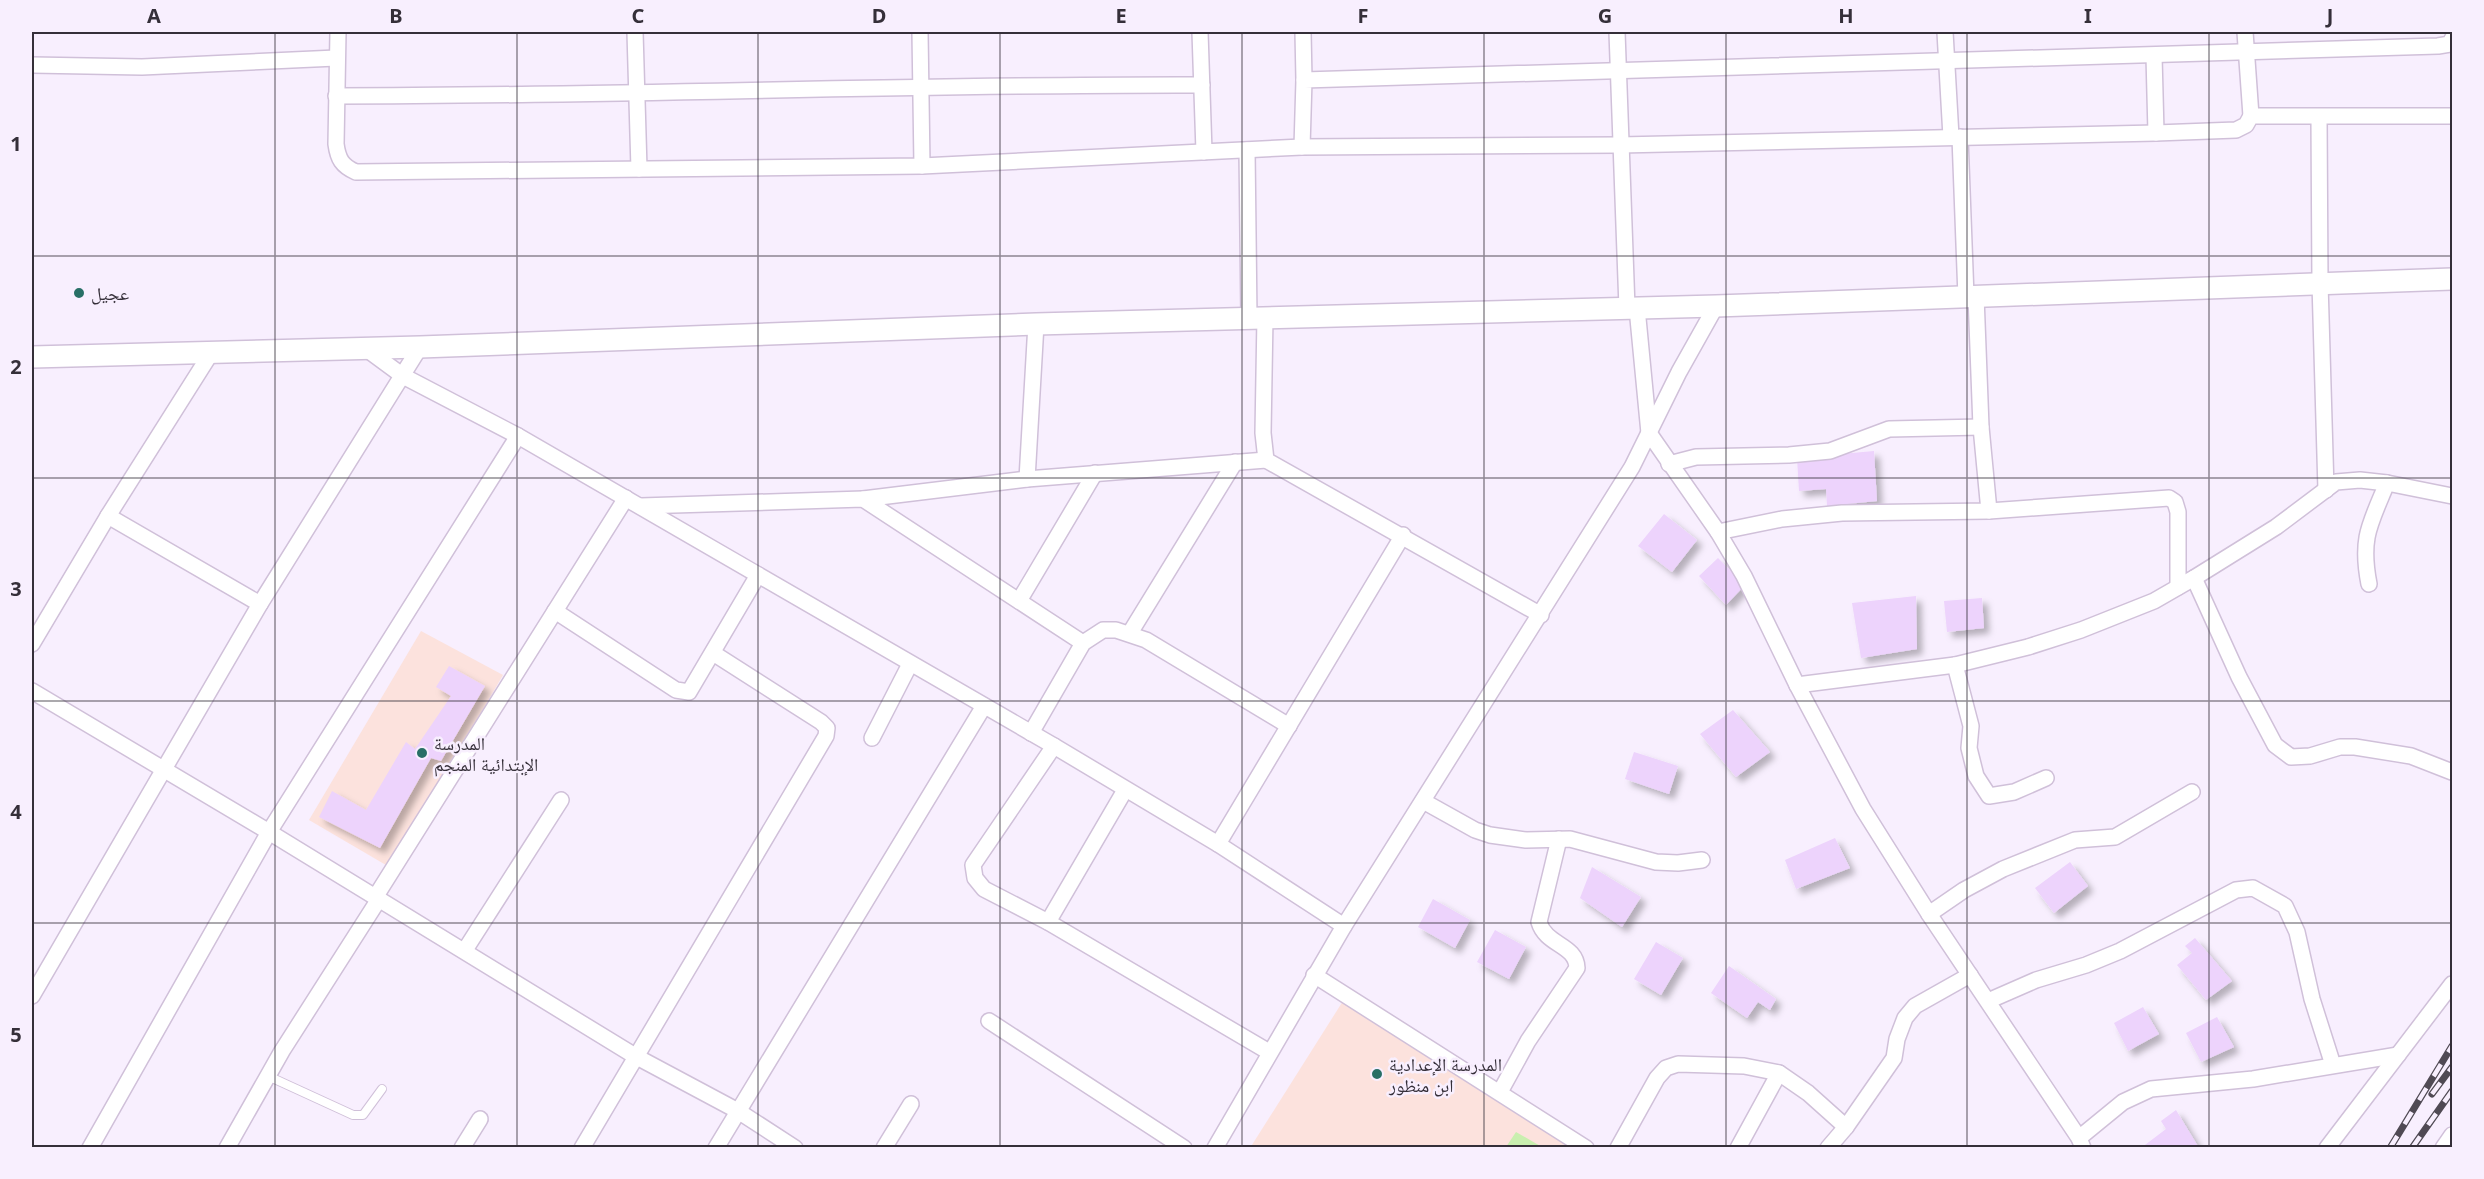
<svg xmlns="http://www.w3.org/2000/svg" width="2484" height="1179" font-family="'Noto Sans','Noto Naskh Arabic',sans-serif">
<defs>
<filter id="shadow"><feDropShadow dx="5.5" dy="5.5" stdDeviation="3" flood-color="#0004"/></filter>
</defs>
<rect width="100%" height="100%" fill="#f8effe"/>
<!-- education -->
<g fill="#fce2dd">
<polygon points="421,631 503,675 391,868 309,820"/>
<polygon points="1343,1001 1572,1148 1250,1148"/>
</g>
<!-- green -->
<polygon fill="#c9efaf" points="1516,1132 1542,1147 1506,1147"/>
<!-- building -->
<g fill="#edd3fc" filter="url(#shadow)">
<polygon points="1874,451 1877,501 1827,506 1826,489 1799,491 1797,458"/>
<polygon points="1664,514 1697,540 1672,572 1638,546"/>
<polygon points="1718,558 1745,585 1726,605 1699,576"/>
<polygon points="1916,596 1917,649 1861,658 1852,603"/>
<polygon points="1982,598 1984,628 1947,632 1944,601"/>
<polygon points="449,666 485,686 441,761 431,758 380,848 319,817 332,791 366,810 406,742 415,749 451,696 436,687"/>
<polygon points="1733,710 1770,752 1736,777 1700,734"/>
<polygon points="1634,752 1678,766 1669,794 1625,779"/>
<polygon points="1835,838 1850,868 1796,889 1785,860"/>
<polygon points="2070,862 2088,886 2054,913 2035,888"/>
<polygon points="1592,867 1641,897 1622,927 1580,898"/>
<polygon points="1433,899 1470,920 1455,948 1418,927"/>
<polygon points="1495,930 1526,947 1509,979 1477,962"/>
<polygon points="2195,938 2232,981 2206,1000 2177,965 2192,953 2185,946"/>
<polygon points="1656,942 1683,958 1661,995 1634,979"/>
<polygon points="1729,966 1776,999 1770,1010 1758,1002 1747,1018 1711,993"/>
<polygon points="2143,1007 2159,1034 2128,1051 2114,1023"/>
<polygon points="2217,1017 2234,1047 2201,1062 2186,1033"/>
<polygon points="2176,1110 2199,1148 2141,1148 2166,1129 2161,1121"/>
</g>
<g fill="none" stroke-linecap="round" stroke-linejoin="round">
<!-- lane casing -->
<g stroke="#d0c0d9" stroke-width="10">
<polyline id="lane" points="268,1076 353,1115 363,1115 382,1089"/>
</g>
<!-- street casing -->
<g stroke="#d0c0d9" stroke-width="18">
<g id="street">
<path d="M338 32 336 144C338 159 342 166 356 172L922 166 1302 147 1620 145 2156 133 2236 130 2246 125 2251 116H2452"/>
<polyline points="635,32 639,169"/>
<polyline points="920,32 922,166"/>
<polyline points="1200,32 1204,152"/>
<polyline points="1303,32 1304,80"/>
<polyline points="1617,32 1627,308"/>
<polyline points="1945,32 1951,137"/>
<polyline points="2245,32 2251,116"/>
<polyline points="2154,56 2156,133"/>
<polyline points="32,65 142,67 336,58"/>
<path d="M336 96C625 96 913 84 1202 85"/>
<polyline points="2319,117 2320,283 2326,490"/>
<polyline points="1960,137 1966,297"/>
<polyline points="1302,147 1304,80 2438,46 2450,44 2452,39"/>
<polyline points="1247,150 1249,318"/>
<polyline points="1976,296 1981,427 1989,511"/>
<polyline points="1637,308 1649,433 1718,532 1744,576 1797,685 1863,809 1929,914 2079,1138 2083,1148"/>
<polyline points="1265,317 1263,433 1266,460 1541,615"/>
<polyline points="365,348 403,376 518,436 1054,746 1218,844 1344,926"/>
<polyline points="1669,464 1696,457 1789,455 1830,451 1889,429 1981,427"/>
<polyline points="1027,479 1036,324"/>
<polyline points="863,499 1027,479 1266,460"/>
<polyline points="641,506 863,499 1083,643"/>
<polyline points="108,516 260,604"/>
<polyline points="1718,532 1782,519 1842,513 1989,511 2169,498 2175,502 2178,512 2178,587"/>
<polyline points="2194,578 2239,677 2275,745 2291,757 2310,756 2340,747 2355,747 2411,756 2452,772"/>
<path d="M2369 584C2360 538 2370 524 2387 483"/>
<polyline points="1019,601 1095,473"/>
<polyline points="555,611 676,690 689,692 758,575"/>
<polyline points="1130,633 1235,462"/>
<polyline points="32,644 108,516 211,353"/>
<polyline points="1955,665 1971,726 1969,748 1976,776 1989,796 2014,792 2046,778"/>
<polyline points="1797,685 1955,665 2028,647 2081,630 2154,601 2194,578 2276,527 2336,482 2360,480 2387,483 2452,496"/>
<polyline points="32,691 269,832 635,1056 738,1111 795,1148"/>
<polyline points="1031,733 1083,643 1103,630 1116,630 1146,640 1289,726"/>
<polyline points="872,738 910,664"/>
<polyline points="1054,746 973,865 975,878 984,889 1048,922 1269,1052"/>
<polyline points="1423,801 1475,830 1490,835 1526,840 1570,839 1656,862 1678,863 1702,860"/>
<polyline points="1218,844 1403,535"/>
<polyline points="376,896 626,498"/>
<polyline points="1929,914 1964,890 2003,869 2075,840 2115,837 2192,792"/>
<polyline points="1048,922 1125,790"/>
<polyline points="465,950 561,800"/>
<polyline points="1314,975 1586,1148"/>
<polyline points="32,996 260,604 420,347"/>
<polyline points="1988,1001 2036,980 2086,965 2120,951 2236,890 2253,888 2285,906 2297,932 2312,999 2333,1065"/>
<polyline points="989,1021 1184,1148"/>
<path d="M1500 1092 1528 1041 1577 968C1576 944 1546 946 1539 922L1559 839"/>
<polyline points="2079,1138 2123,1102 2151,1089 2253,1079 2398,1055"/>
<polyline points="90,1148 269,832 518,436"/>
<polyline points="227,1148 282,1051 379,899"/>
<polyline points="462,1148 480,1119"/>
<polyline points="582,1148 826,736 827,728 821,722 713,653"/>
<polyline points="716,1148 984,706"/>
<polyline points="884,1148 911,1104"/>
<polyline points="1215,1148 1344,926 1632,467 1679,372 1716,306"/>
<polyline points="1618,1148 1657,1078 1666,1068 1678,1064 1744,1066 1779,1073 1808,1093 1846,1127"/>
<polyline points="1738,1148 1779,1073"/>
<polyline points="1828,1148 1846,1127 1894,1058 1897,1039 1905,1018 1915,1006 1970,975"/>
<polyline points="2327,1148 2452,984"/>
<polyline points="2443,1148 2452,1135"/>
</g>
</g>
<!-- secondary casing -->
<g stroke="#d0c0d9" stroke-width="24">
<polyline id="secondary" points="32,357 420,347 1036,324 1716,306 2452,279"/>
</g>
<!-- lane -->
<use href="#lane" stroke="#fff" stroke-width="8"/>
<!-- street -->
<use href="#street" stroke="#fff" stroke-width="15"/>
<!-- secondary -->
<use href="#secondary" stroke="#fff" stroke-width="21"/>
<!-- rail casing -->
<g stroke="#504a54" stroke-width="7">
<g id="rail">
<polyline points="2432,1094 2452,1067"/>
<polyline points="2390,1148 2452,1046"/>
<polyline points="2412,1148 2452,1091"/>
</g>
</g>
<!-- rail -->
<use href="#rail" stroke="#f8effe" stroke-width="4.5" stroke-dasharray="14" stroke-linecap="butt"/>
</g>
<!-- grid -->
<path fill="none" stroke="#352f39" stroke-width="1.5" stroke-opacity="0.55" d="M275 32V1148M517 32V1148M758 32V1148M1000 32V1148M1242 32V1148M1484 32V1148M1726 32V1148M1967 32V1148M2209 32V1148M32 256H2452M32 478H2452M32 701H2452M32 923H2452"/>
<!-- markers -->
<g fill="#286f66" stroke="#f8effe" stroke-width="2">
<circle cx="79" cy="293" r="6"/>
<circle cx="422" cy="753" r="6"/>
<circle cx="1377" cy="1074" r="6"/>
</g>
<g text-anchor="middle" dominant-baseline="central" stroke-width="5" stroke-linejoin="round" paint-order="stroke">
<!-- poi labels -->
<g font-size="18" fill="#352f39" stroke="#f8effe" text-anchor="start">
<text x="91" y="293">عجيل</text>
<text x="434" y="743">المدرسة<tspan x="434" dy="21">الإبتدائية المنجم</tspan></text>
<text x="1389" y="1064">المدرسة الإعدادية<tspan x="1389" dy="21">ابن منظور</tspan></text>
</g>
</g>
<!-- border -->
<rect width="2484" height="1179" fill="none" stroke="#f8effe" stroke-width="66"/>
<rect x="33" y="33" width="2418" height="1113" fill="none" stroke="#352f39" stroke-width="2"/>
<g font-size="20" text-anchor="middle" font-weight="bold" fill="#352f39">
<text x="154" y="23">A</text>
<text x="396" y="23">B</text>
<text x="638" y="23">C</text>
<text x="879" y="23">D</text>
<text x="1121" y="23">E</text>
<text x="1363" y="23">F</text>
<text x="1605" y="23">G</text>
<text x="1846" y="23">H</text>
<text x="2088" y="23">I</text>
<text x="2330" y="23">J</text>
<text x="16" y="151">1</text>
<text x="16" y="374">2</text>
<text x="16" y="596">3</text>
<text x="16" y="819">4</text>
<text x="16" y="1042">5</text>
</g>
</svg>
